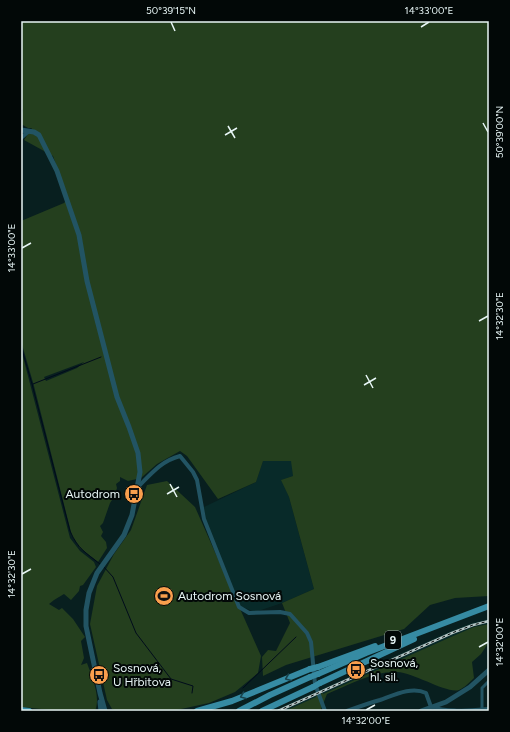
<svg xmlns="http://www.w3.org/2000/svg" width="510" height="732" font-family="Figtree,sans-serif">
<rect width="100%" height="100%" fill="#081f1f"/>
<!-- built -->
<g fill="#082a29">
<polygon points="263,461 292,461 293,476 282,480 289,497 314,589 282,603 255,612 240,606 206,521 204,507 256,482"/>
<polygon points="489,619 489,624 474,627 453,636 323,694 322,693 316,696 317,697 285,711 273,711 451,631 472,623"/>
</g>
<!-- green -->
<g fill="#243f1e" fill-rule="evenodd">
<path d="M21 21H489V596L455 598 430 605 404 629 286 665 263 676 262 657 268 650 276 651 290 623 282 603 314 589 289 497 281 480 293 476 291 461H263L256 482 218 499 187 456 180 451 157 464 141 478 128 481 120 477V481L116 484 117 488 114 497 110 503 103 523 100 526 103 532 101 536 106 542 107 548 98 562 80 548 72 536 34 386 21 341V221L64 203 68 199 53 156 24 140 32 128H28L21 124V115L23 110 21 107ZM84 362 77 368 46 381 44 377Z"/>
<path d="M21 349 70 538 80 551 94 562 96 567 83 585 80 586 79 591 71 600 64 594 54 600 49 604 59 610 62 608 73 619 85 637 81 641 84 658 81 665 87 663C92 677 101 697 95 711H61L21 707Z"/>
<polygon points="167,481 195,507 261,656 258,673 235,692 209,703 172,711 118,711 112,709 107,700 90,624 97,586 114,554 131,530 147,485"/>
<path d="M489 624V642L481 654 472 662 474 678C470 682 464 688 459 690 447 694 415 673 397 672 373 671 349 685 327 694L321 709V711H285L316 697V696L323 693V694L453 636 474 627Z"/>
</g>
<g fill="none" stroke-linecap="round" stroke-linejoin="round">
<!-- stream -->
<g stroke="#000b1b" stroke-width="1">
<path d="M21 346 32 384 70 531C78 549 85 552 100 564"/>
<polyline points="33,384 101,357"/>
<polyline points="103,566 113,577 136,633 171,679 193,686 192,693"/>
<polyline points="243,688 296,637"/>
</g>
<!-- pedestrian -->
<polyline stroke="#225463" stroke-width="3" points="482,710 482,688 489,681"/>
<!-- minor -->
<g stroke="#225463" stroke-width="4">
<polyline points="21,138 29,131"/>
<path d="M137 488C151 474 161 461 180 456L193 472 197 480 204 519 239 607 249 613 280 612 290 614 307 633 311 642 315 684 325 711"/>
<path d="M347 711C358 707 369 703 380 700 394 695 412 686 426 693L431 707C449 713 470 710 489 709"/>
</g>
<!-- tertiary -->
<g stroke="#225463" stroke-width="5">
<polyline points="21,130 34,132 39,135 57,171 79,235 87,281 117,397 129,427 138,453 140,472 132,515 124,535 97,573 89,593 86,610 86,626 100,693 105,711"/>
<polyline points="100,702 101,711"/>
<polyline points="421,711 446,702 470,687 489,670"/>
</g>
<!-- primary -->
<g stroke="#368ba3" stroke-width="6">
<polyline points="318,667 375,646"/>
<polyline points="318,674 366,653 489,606"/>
<polyline points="320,683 414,639"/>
<polyline points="21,710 29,711"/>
<polyline points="197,711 232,701 310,669"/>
<polyline points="239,711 270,695 310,677"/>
<polyline points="262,711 313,687"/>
</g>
<!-- rail casing -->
<g stroke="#b4c4c4" stroke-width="2.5">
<polyline id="rail" points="278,711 452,633 473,625 489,621"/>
</g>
<!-- rail -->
<use href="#rail" stroke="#020807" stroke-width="1" stroke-dasharray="3" stroke-linecap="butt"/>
<!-- primary-bridge -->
<g stroke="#368ba3" stroke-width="6">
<polyline points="310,669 318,667"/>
<polyline points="310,677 318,674"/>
<polyline points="313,687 320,683"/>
</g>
</g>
<!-- one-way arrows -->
<defs><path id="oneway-chevron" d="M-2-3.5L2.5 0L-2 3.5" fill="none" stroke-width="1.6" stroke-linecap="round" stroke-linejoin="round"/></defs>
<g stroke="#19434d">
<use href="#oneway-chevron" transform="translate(288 678) rotate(158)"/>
<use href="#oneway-chevron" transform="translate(243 696) rotate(159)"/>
</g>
<!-- ticks -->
<path fill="none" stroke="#e7f5f5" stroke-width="1.5" d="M171 22 175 31M421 27 429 22M483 123 488 132M228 126 235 138M225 135 237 128M22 248 31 243M479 321 488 316M366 375 373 388M364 385 376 378M170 484 177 497M167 494 179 487M22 574 31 569M479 647 488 642M366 710 375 705"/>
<!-- icons -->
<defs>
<g id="bus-disc" transform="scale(1)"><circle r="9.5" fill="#f99f4d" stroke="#020807"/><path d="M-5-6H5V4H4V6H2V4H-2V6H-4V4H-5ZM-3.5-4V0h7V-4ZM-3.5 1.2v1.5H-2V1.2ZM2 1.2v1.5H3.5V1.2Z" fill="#111"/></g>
<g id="stadium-disc" transform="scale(1)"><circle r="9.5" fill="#f99f4d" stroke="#020807"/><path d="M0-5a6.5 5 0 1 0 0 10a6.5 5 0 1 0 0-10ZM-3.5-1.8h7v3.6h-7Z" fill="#111"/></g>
</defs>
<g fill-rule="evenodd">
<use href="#bus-disc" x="134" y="494"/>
<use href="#stadium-disc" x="164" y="596"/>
<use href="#bus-disc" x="356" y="670"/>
<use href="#bus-disc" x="99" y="675"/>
</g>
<g text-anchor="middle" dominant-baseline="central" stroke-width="4" stroke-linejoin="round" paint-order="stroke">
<!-- shield labels -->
<rect fill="#020807" stroke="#a2aeae" stroke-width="1" x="385" y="631" width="16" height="18" rx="3"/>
<g font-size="11" font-weight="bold" fill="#e7f5f5">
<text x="393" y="640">9</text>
</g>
<!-- poi labels -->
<g font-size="12" fill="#e7f5f5" stroke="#020807" text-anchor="start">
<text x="120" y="494" text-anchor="end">Autodrom</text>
<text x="178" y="596">Autodrom Sosnová</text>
<text x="370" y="663">Sosnová,<tspan x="370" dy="14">hl. sil.</tspan></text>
<text x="113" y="668">Sosnová,<tspan x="113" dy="14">U Hřbitova</tspan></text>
</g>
</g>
<!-- border -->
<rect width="510" height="732" fill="none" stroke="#020807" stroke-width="44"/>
<rect x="22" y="22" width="466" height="688" fill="none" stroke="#e7f5f5" stroke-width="1.5"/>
<g font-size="10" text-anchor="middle" fill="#e7f5f5">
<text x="171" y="14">50°39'15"N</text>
<text x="429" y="14">14°33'00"E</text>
<text transform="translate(499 132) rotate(-90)" y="4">50°39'00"N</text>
<text transform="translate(11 248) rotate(-90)" y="4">14°33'00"E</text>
<text transform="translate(499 316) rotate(-90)" y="4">14°32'30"E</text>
<text transform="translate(11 574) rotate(-90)" y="4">14°32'30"E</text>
<text transform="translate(499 642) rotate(-90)" y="4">14°32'00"E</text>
<text x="366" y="724">14°32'00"E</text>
</g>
</svg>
